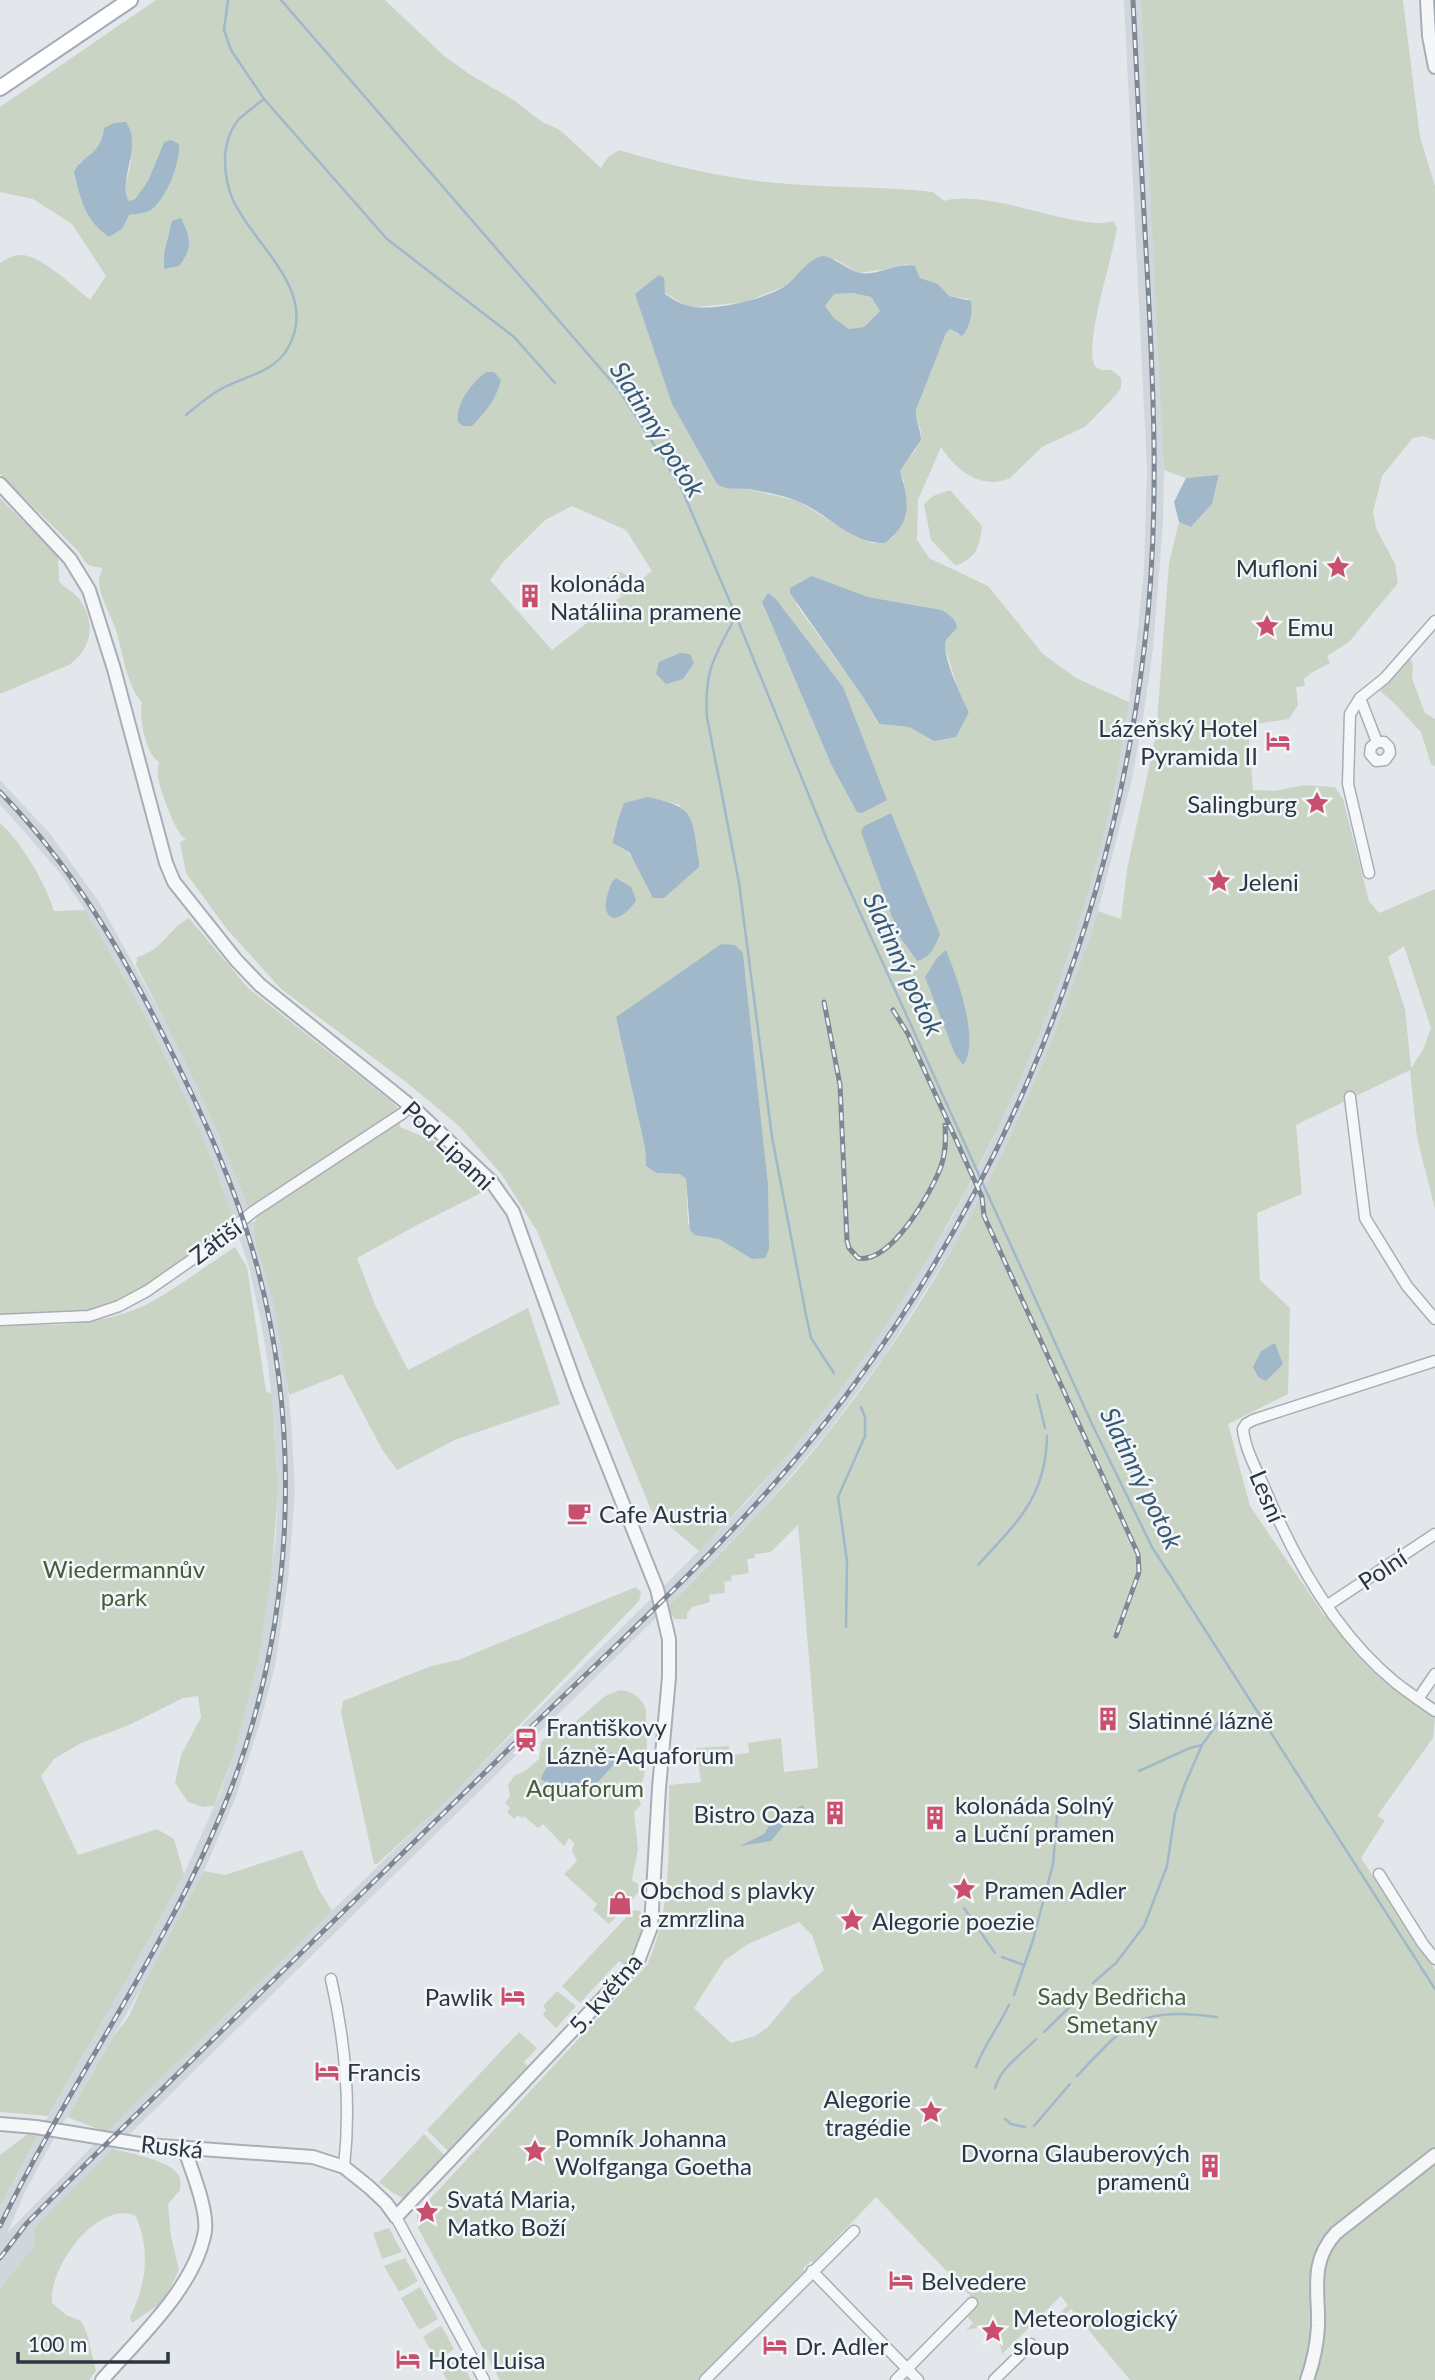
<svg xmlns="http://www.w3.org/2000/svg" width="1435" height="2380" font-family="Lato,sans-serif">
<rect width="100%" height="100%" fill="#e3e7eb"/>
<!-- built -->
<polygon fill="#d1d6dd" points="1124,0 1141,0 1160,359 1164,470 1163,523 1153,649 1142,725 1131,783 1098,911 1061,1023 1001,1161 961,1235 885,1355 827,1433 759,1513 649,1625 34,2228 35,2245 0,2288 0,2207 38,2134 127,1979 184,1874 221,1791 233,1757 258,1663 276,1537 278,1492 274,1421 268,1363 260,1317 249,1267 222,1186 188,1105 122,973 85,910 60,873 0,804 0,780 51,835 99,902 169,1028 222,1140 251,1217 265,1263 277,1313 285,1361 291,1420 295,1492 288,1580 275,1666 262,1716 236,1797 199,1882 142,1987 52,2142 26,2190 7,2233 106,2132 662,1588 747,1502 814,1423 871,1346 947,1227 986,1153 1045,1017 1082,906 1115,780 1126,723 1136,647 1144,570 1147,470"/>
<!-- green -->
<g fill="#cad4c5" fill-rule="evenodd">
<path d="M156 0H385L443 55 469 74 515 101 542 122 560 130 601 168 608 157 619 150C671 166 723 178 777 183 829 188 881 186 933 192L944 201C978 191 1038 214 1074 220 1087 222 1100 225 1113 221L1117 227C1115 251 1081 351 1096 367 1100 371 1106 370 1112 370L1121 378V388L1116 395 1085 427 1042 447 1010 478C981 491 955 469 941 447L918 500 917 540 929 558 988 586 1043 654 1076 678 1129 702C1096 942 990 1184 848 1379 803 1440 752 1496 699 1551L651 1510 537 1231 502 1175 459 1126 406 1082 281 989 226 928 186 873 180 842 186 839C175 834 161 791 158 778 157 773 158 767 159 762 145 753 139 718 142 702 127 687 122 650 116 630 111 615 98 595 99 578 100 574 102 571 102 568 87 565 88 567 78 551L0 474V263C6 259 13 255 21 255 41 255 74 287 90 300L106 276 72 224 33 199 0 192V107ZM104 128 131 161C129 174 122 189 129 201L135 199 148 181 164 142 166 191 150 211 129 215 122 229 109 237 79 163 99 148ZM814 259H835L858 273 882 270 907 264 917 270 920 278 938 284 949 296 968 299 958 335 950 329 946 333 916 410C915 419 919 423 921 432 923 447 906 459 900 471L904 481 894 536 885 543H873L856 537 798 501 747 489H728L717 484 672 404 659 275 665 293 687 306 697 307 746 302 785 286ZM572 506 626 530 652 571 629 590C631 579 626 569 612 572L614 576 622 578 624 584 622 588 615 589 612 585 611 578 608 577C603 590 612 594 623 595L552 650 490 580 503 562 545 520ZM812 576 868 597 942 610 952 617 945 648 959 692 969 712 934 741 909 727 878 724 863 697 796 604ZM768 593 775 598 797 630 831 764 762 602ZM648 797 680 805 650 893C645 876 635 853 618 847L613 835 621 817ZM891 813 916 960 899 936 862 832 864 826ZM721 944 735 946 743 953 768 1184V1207L752 1259 719 1239 706 1237 688 1223 686 1179 681 1174 656 1173 646 1166 645 1148 616 1017Z"/>
<path d="M1141 0H1403L1420 137 1435 186V440L1423 436 1413 438 1382 476 1373 512 1376 528 1395 564 1398 583 1349 642 1327 656 1330 663 1311 673 1304 679 1305 686 1296 687 1298 705 1289 719 1248 725 1253 790 1275 791 1304 785 1335 787 1343 799 1369 901 1379 913 1435 889V1209L1417 1138 1410 1070 1296 1125 1302 1194 1257 1213 1260 1280 1290 1308 1288 1394 1228 1424 1250 1506 1324 1615 1335 1622 1411 1699 1435 1717 1433 1738 1377 1816 1385 1820 1361 1858 1435 1970V2380H1130L1071 2309 1051 2328 1048 2325 1068 2305 1061 2296 1002 2354 998 2334 1000 2328 996 2324 966 2330 973 2323 967 2316 978 2304 876 2197 813 2263 811 2261 803 2269 805 2271 697 2380H500L417 2226V2213L647 1965C673 1908 668 1847 669 1785L701 1782 696 1748 729 1746 731 1755 749 1753 748 1743 781 1738 784 1772 818 1768 798 1525 771 1552 755 1554V1558L747 1559 749 1573 731 1576 732 1581 724 1582 725 1593 709 1595 710 1602 692 1607 687 1614V1619H675L666 1608C710 1564 754 1520 795 1473 938 1305 1031 1120 1098 911L1121 919 1127 869 1156 735 1169 563 1179 522 1191 527 1212 504 1219 476 1186 478 1164 470ZM1404 946 1431 1028 1423 1050 1411 1068 1405 1009 1388 957ZM799 1922 812 1935 824 1970 792 1998 767 2028 755 2036 731 2043 694 2008 724 1961 748 1944Z"/>
<polygon points="853,293 871,297 880,311 864,327 849,329 834,318 825,306 834,294"/>
<path d="M950 490 982 526C979 549 977 556 956 566L931 540 924 504 933 496Z"/>
<path d="M0 498 58 556 59 581C65 589 75 592 80 600 96 624 92 648 69 665L0 694Z"/>
<polygon points="1410,658 1413,664 1412,678 1425,713 1435,719 1435,766 1431,764 1421,732 1394,703 1380,691"/>
<path d="M0 823C22 843 45 882 54 911L85 910C145 1009 197 1114 235 1222L132 1295 87 1313 0 1316Z"/>
<path d="M189 918 248 988 391 1101 398 1108 400 1127 438 1143 474 1173 481 1193 417 1225 357 1258 375 1305 408 1370 528 1308 560 1404 457 1439 397 1470 383 1451 342 1374 289 1395 274 1304 257 1247 253 1223 257 1219 251 1217C220 1130 179 1047 136 965L137 957C162 951 168 929 189 918Z"/>
<path d="M235 1247 247 1267 266 1391 272 1394 278 1492 271 1578 258 1663 233 1757 214 1806 203 1807 188 1802 175 1783 181 1755 201 1717 198 1696 183 1698 127 1726 81 1743 54 1759 41 1776 78 1855 157 1829 174 1839 184 1874 127 1979 48 2116 0 2112V1323C46 1328 107 1325 149 1303 179 1287 207 1265 235 1247Z"/>
<polygon points="636,1587 641,1592 639,1601 446,1801 377,1864 374,1864 341,1712 343,1701 431,1666 458,1660"/>
<path d="M620 1690C633 1691 642 1698 646 1710L647 1751 644 1776 638 1795 641 1805 634 1812 638 1849 632 1880 638 1884 639 1892 632 1899 623 1897 621 1899 628 1905 609 1924 593 1910 597 1904 564 1874 577 1861 572 1851 574 1843 569 1838 564 1846 543 1824 538 1828 524 1816 522 1818 518 1815 514 1819 507 1812 510 1808 505 1803 510 1796 508 1785 514 1776 525 1771 539 1759 541 1742 562 1723H574L605 1696Z"/>
<polygon points="302,1850 319,1890 332,1911 106,2132 67,2117 113,2037 129,2016 142,1987 204,1871 225,1875"/>
<polygon points="633,1910 640,1911 645,1921 635,1953 625,1966 619,1961 580,2003 562,1986"/>
<polygon points="557,1991 576,2006 556,2028 543,2015 546,2010 543,2006"/>
<polygon points="519,2032 537,2048 524,2062 529,2068 450,2153 427,2130"/>
<polygon points="32,2131 38,2134 0,2207 0,2155"/>
<polygon points="424,2134 446,2157 405,2199 393,2193 379,2182"/>
<path d="M113 2149C129 2153 175 2161 180 2178 181 2182 180 2186 180 2190L168 2204 171 2236 179 2270 164 2301 132 2323 130 2317C147 2284 150 2250 136 2216 98 2199 48 2268 52 2303L66 2315 81 2321 87 2333 96 2371 89 2380H0V2288L35 2245 33 2229Z"/>
<polygon points="389,2228 402,2252 382,2259 373,2233"/>
<polygon points="405,2258 418,2281 399,2292 384,2266"/>
<polygon points="420,2287 438,2319 421,2329 418,2328 401,2298"/>
<polygon points="440,2326 442,2327 454,2349 437,2361 423,2337"/>
<polygon points="456,2355 458,2355 471,2380 447,2380 439,2366"/>
</g>
<!-- water -->
<g fill="#a0b8c9" fill-rule="evenodd">
<path d="M126 122C143 146 117 182 129 201L135 199 148 181 164 142 171 140 179 144C181 162 166 199 151 210 146 213 136 214 129 215L122 229 109 237C84 219 81 200 74 172 86 150 99 159 104 128L114 123Z"/>
<path d="M181 218C191 239 193 247 179 266L164 269V254L172 221Z"/>
<path d="M824 256C837 259 847 270 860 273 879 276 896 262 915 266L920 278 938 284 949 296 971 301C973 313 970 327 962 336L950 329 946 333 916 410C915 421 921 429 921 440L900 471C909 501 913 522 885 543 850 544 828 513 797 501 783 495 764 492 749 489 737 488 727 491 717 484L672 404 635 294 659 275 664 278 665 294C672 299 681 304 689 306 712 312 766 299 785 286 798 277 807 258 824 256ZM853 293 871 297 880 311 864 327 849 329 834 318 825 306 834 294Z"/>
<path d="M486 372H494L501 380C496 400 486 411 472 426H463L458 422C455 403 472 383 486 372Z"/>
<polygon points="1219,475 1212,504 1191,527 1179,522 1174,502 1186,478"/>
<path d="M812 576 868 597 942 610C950 615 956 619 957 628 954 632 947 637 946 641 941 655 962 698 969 712L956 737 934 741 909 727 879 724 863 697 790 593V588Z"/>
<polygon points="768,593 775,598 843,687 887,800 862,813 857,812 831,764 762,602"/>
<polygon points="680,653 690,654 694,663 683,679 666,684 656,674 659,662"/>
<path d="M648 797C697 808 691 815 699 861V867L664 898H653L630 853 613 843C613 835 621 811 624 803Z"/>
<path d="M891 813 940 934C935 947 930 958 917 961L899 936 861 832 864 826Z"/>
<path d="M616 878 631 887 636 900C632 908 613 929 606 910 604 902 609 889 612 882Z"/>
<polygon points="721,944 735,945 743,953 768,1184 769,1249 765,1258 752,1259 719,1239 695,1235 690,1230 686,1179 680,1174 656,1173 646,1166 645,1148 616,1017"/>
<path d="M946 950C956 975 981 1041 963 1065L955 1054 925 977 937 958Z"/>
<polygon points="1275,1343 1283,1364 1266,1381 1258,1377 1253,1367 1261,1351"/>
<path d="M611 1752 619 1759 584 1797C575 1790 568 1781 557 1790L547 1781 545 1782 541 1779C547 1758 563 1762 580 1762 589 1762 596 1760 604 1756L606 1758Z"/>
<polygon points="803,1805 804,1808 802,1815 788,1820 771,1841 740,1846 764,1834 773,1819"/>
</g>
<g fill="none" stroke-linecap="round" stroke-linejoin="round">
<!-- stream -->
<g stroke="#a0b8c9" stroke-width="2.5">
<polyline points="281,0 619,390 680,485 736,616 827,840 1092,1424 1152,1547 1435,1989"/>
<polyline points="264,99 387,239 514,337 555,383"/>
<path d="M186 415C197 406 208 396 221 389 244 376 274 373 288 348 320 291 254 246 233 200 227 187 225 173 225 159 225 146 230 129 239 119 247 112 256 105 264 99L231 50 224 30 228 0"/>
<path d="M736 616C715 656 704 669 707 717L739 883 772 1137 806 1315 811 1338 834 1373"/>
<polyline points="1037,1395 1045,1428"/>
<path d="M978 1565C1016 1523 1046 1498 1047 1436"/>
<polyline points="846,1627 847,1561 838,1497 865,1436 865,1417 861,1407"/>
<polyline points="1139,1771 1190,1748 1202,1745"/>
<polyline points="964,1908 995,1953"/>
<polyline points="1002,1957 1024,1965"/>
<polyline points="1093,1983 1116,1963 1144,1926 1167,1866 1175,1813 1185,1784 1202,1745 1225,1713"/>
<polyline points="1014,1995 1033,1940 1053,1864 1057,1816"/>
<polyline points="1044,2032 1082,1995"/>
<path d="M976 2067C984 2045 999 2026 1009 2005"/>
<path d="M1077 2076C1129 2021 1137 2007 1217 2017"/>
<path d="M995 2088C1001 2067 1021 2055 1036 2039"/>
<polyline points="1005,2119 1011,2124 1025,2127"/>
<polyline points="1034,2126 1070,2084"/>
</g>
<!-- minor casing -->
<g stroke="#a8aeb5" stroke-width="13">
<g id="minor">
<polyline points="1360,698 1377,742 1371,747 1370,754 1376,761 1385,760 1390,753 1389,747 1384,742 1377,742"/>
<polyline points="1369,873 1348,784 1350,714 1360,698 1385,678 1435,621"/>
<polyline points="1350,1097 1365,1218 1407,1286 1435,1319"/>
<polyline points="0,1320 89,1316 119,1306 147,1291 200,1254 254,1211 403,1113 410,1106"/>
<path d="M1435 1361 1253 1420 1246 1424 1243 1429C1245 1450 1257 1470 1265 1489 1294 1559 1336 1634 1396 1683 1409 1693 1422 1702 1435 1711"/>
<polyline points="1328,1605 1435,1534"/>
<polyline points="1418,1699 1435,1674"/>
<polyline points="1379,1874 1423,1944 1435,1959"/>
<path d="M331 1979C345 2040 351 2105 344 2167"/>
<polyline points="396,2217 484,2380"/>
<polyline points="812,2271 918,2380"/>
<polyline points="705,2380 854,2231"/>
<polyline points="896,2380 972,2303"/>
<polyline points="994,2380 1031,2344"/>
</g>
</g>
<!-- tertiary casing -->
<g stroke="#a8aeb5" stroke-width="16">
<g id="tertiary">
<polyline points="1427,0 1429,36 1435,67"/>
<polyline points="0,484 70,559 89,590 114,669 166,863 174,882 236,960 260,985 418,1112 491,1181 513,1212 577,1389 657,1589 669,1639 669,1677 659,1788 651,1927 638,1961 396,2217 386,2203 369,2187 344,2167 313,2157 146,2145 36,2127 0,2124"/>
<path d="M102 2380C138 2339 196 2286 205 2231 208 2210 191 2168 184 2148"/>
<path d="M1307 2380C1313 2363 1317 2345 1318 2326 1319 2291 1309 2262 1336 2233L1435 2155"/>
</g>
</g>
<!-- primary casing -->
<g stroke="#a3acb6" stroke-width="18">
<polyline id="primary" points="0,88 130,0"/>
</g>
<!-- minor -->
<use href="#minor" stroke="#f6f7f9" stroke-width="10"/>
<!-- tertiary -->
<use href="#tertiary" stroke="#f6f7f9" stroke-width="12"/>
<!-- primary -->
<use href="#primary" stroke="#fff" stroke-width="14"/>
<!-- rail casing -->
<g stroke="#7d8894" stroke-width="5">
<g id="rail">
<path d="M0 792C73 867 123 953 169 1047 204 1118 237 1190 257 1266 303 1439 293 1627 229 1794 170 1946 71 2079 0 2226"/>
<path d="M824 1002 840 1085 847 1241 849 1248 858 1258C891 1264 930 1194 940 1169 946 1154 946 1140 945 1125"/>
<polyline points="893,1010 908,1034 982,1197 984,1216 1138,1554 1139,1572 1116,1636"/>
<path d="M0 2258 27 2223 89 2161C231 2021 375 1881 517 1741 608 1652 704 1566 787 1469 984 1239 1108 950 1144 650 1160 522 1154 396 1147 268 1142 179 1137 89 1133 0"/>
</g>
</g>
<!-- rail -->
<use href="#rail" stroke="#f3f6f8" stroke-width="2.5" stroke-dasharray="8" stroke-linecap="butt"/>
</g>
<!-- icons -->
<defs>
<g id="sight-bare" transform="scale(1.89)"><path d="M0-6L1.8-2.2L6-1.7L2.9 1.2L3.7 5.4L0 3.3L-3.7 5.4L-2.9 1.2L-6-1.7L-1.8-2.2Z" fill="#ca4e6d" stroke="#f3f6f8" stroke-width="2.5" paint-order="stroke"/></g>
<g id="building-bare" transform="scale(1.89)"><path d="M-4-6H4V6H1V3H-1V6H-4ZM-2.5-4.3h1.7v1.8h-1.7ZM.8-4.3h1.7v1.8H.8ZM-2.5-1h1.7V.8h-1.7ZM.8-1h1.7V.8H.8Z" fill="#ca4e6d" stroke="#f3f6f8" stroke-width="2.5" paint-order="stroke"/></g>
<g id="hotel-bare" transform="scale(1.89)"><path d="M-6-4.5h1.5V1H6V5H4.5V3h-9V5H-6ZM-4 0a1.8 1.8 0 1 1 3.6 0ZM.5 0V-2.5h3Q6-2.5 6 0Z" fill="#ca4e6d" stroke="#f3f6f8" stroke-width="2.5" paint-order="stroke"/></g>
<g id="cafe-bare" transform="scale(1.89)"><path d="M-5.5-4.5H6V0H3Q3 3.5 0 3.5H-2.5Q-5.5 3.5-5.5 0ZM3-3.2v2h1.7v-2ZM-6 4.5H4V6H-6Z" fill="#ca4e6d" stroke="#f3f6f8" stroke-width="2.5" paint-order="stroke"/></g>
<g id="station-bare" transform="scale(1.89)"><path d="M-3-6H3Q5-6 5-4V2Q5 4 3 4L4.5 6H3L1.5 4h-3L-3 6H-4.5L-3 4Q-5 4-5 2V-4Q-5-6-3-6ZM-3.5-4v3h7v-3ZM-3.5 1v1.5H-2V1ZM2 1v1.5H3.5V1Z" fill="#ca4e6d" stroke="#f3f6f8" stroke-width="2.5" paint-order="stroke"/></g>
<g id="shop-bare" transform="scale(1.89)"><path d="M-5-2.5h2.3a2.7 3.5 0 0 1 5.4 0H5L5.5 6h-11ZM-1.5-2.5h3a1.5 2.3 0 0 0-3 0Z" fill="#ca4e6d" stroke="#f3f6f8" stroke-width="2.5" paint-order="stroke"/></g>
</defs>
<g fill-rule="evenodd">
<use href="#sight-bare" x="1338" y="567"/>
<use href="#building-bare" x="530" y="596"/>
<use href="#sight-bare" x="1267" y="626"/>
<use href="#hotel-bare" x="1278" y="741"/>
<use href="#sight-bare" x="1317" y="803"/>
<use href="#sight-bare" x="1219" y="881"/>
<use href="#cafe-bare" x="579" y="1513"/>
<use href="#building-bare" x="1108" y="1719"/>
<use href="#station-bare" x="526" y="1740"/>
<use href="#building-bare" x="835" y="1813"/>
<use href="#building-bare" x="935" y="1818"/>
<use href="#sight-bare" x="964" y="1889"/>
<use href="#shop-bare" x="620" y="1903"/>
<use href="#sight-bare" x="852" y="1920"/>
<use href="#hotel-bare" x="513" y="1996"/>
<use href="#hotel-bare" x="327" y="2071"/>
<use href="#sight-bare" x="931" y="2112"/>
<use href="#sight-bare" x="535" y="2151"/>
<use href="#building-bare" x="1210" y="2166"/>
<use href="#sight-bare" x="427" y="2212"/>
<use href="#hotel-bare" x="901" y="2280"/>
<use href="#sight-bare" x="993" y="2331"/>
<use href="#hotel-bare" x="775" y="2345"/>
<use href="#hotel-bare" x="408" y="2359"/>
</g>
<g text-anchor="middle" dominant-baseline="central" stroke-width="5" stroke-linejoin="round" paint-order="stroke">
<!-- poi labels -->
<g font-size="24" fill="#2b3642" stroke="#f3f6f8" text-anchor="start">
<text x="1318" y="567" text-anchor="end">Mufloni</text>
<text x="550" y="582">kolonáda<tspan x="550" dy="28">Natáliina pramene</tspan></text>
<text x="1287" y="626">Emu</text>
<text x="1258" y="727" text-anchor="end">Lázeňský Hotel<tspan x="1258" dy="28">Pyramida II</tspan></text>
<text x="1297" y="803" text-anchor="end">Salingburg</text>
<text x="1239" y="881">Jeleni</text>
<text x="599" y="1513">Cafe Austria</text>
<text x="1128" y="1719">Slatinné lázně</text>
<text x="546" y="1726">Františkovy<tspan x="546" dy="28">Lázně-Aquaforum</tspan></text>
<text x="955" y="1804">kolonáda Solný<tspan x="955" dy="28">a Luční pramen</tspan></text>
<text x="815" y="1813" text-anchor="end">Bistro Oaza</text>
<text x="640" y="1889">Obchod s plavky<tspan x="640" dy="28">a zmrzlina</tspan></text>
<text x="984" y="1889">Pramen Adler</text>
<text x="872" y="1920">Alegorie poezie</text>
<text x="493" y="1996" text-anchor="end">Pawlik</text>
<text x="347" y="2071">Francis</text>
<text x="911" y="2098" text-anchor="end">Alegorie<tspan x="911" dy="28">tragédie</tspan></text>
<text x="555" y="2137">Pomník Johanna<tspan x="555" dy="28">Wolfganga Goetha</tspan></text>
<text x="1190" y="2152" text-anchor="end">Dvorna Glauberových<tspan x="1190" dy="28">pramenů</tspan></text>
<text x="447" y="2198">Svatá Maria,<tspan x="447" dy="28">Matko Boží</tspan></text>
<text x="921" y="2280">Belvedere</text>
<text x="1013" y="2317">Meteorologický<tspan x="1013" dy="28">sloup</tspan></text>
<text x="795" y="2345">Dr. Adler</text>
<text x="428" y="2359">Hotel Luisa</text>
</g>
<!-- street labels -->
<g font-size="24" fill="#2b3642" stroke="#f3f6f8">
<text transform="translate(449 1145) rotate(44)">Pod Lipami</text>
<text transform="translate(215 1241) rotate(-37)">Zátiší</text>
<text transform="translate(1268 1496) rotate(67)">Lesní</text>
<text transform="translate(1382 1569) rotate(-34)">Polní</text>
<text transform="translate(605 1993) rotate(-49)">5. května</text>
<text transform="translate(172 2146) rotate(6)">Ruská</text>
</g>
<!-- park labels -->
<g font-size="24" fill="#445e39" stroke="#f3f6f8">
<text x="124" y="1568">Wiedermannův<tspan x="124" dy="28">park</tspan></text>
<text x="585" y="1787">Aquaforum</text>
<text x="1112" y="1995">Sady Bedřicha<tspan x="1112" dy="28">Smetany</tspan></text>
</g>
<!-- water labels -->
<g font-size="26" font-style="italic" fill="#375975" stroke="#f3f6f8">
<text transform="translate(658 429) rotate(58)">Slatinný potok</text>
<text transform="translate(904 964) rotate(65)">Slatinný potok</text>
<text transform="translate(1142 1478) rotate(64)">Slatinný potok</text>
</g>
</g>
<!-- scale -->
<path d="M18 2352v10h150v-10" fill="none" stroke="#2b3642" stroke-width="3.5"/>
<text x="28" y="2352" font-size="21" fill="#2b3642" stroke="#f3f6f8" stroke-width="5" paint-order="stroke">100 m</text>
</svg>
